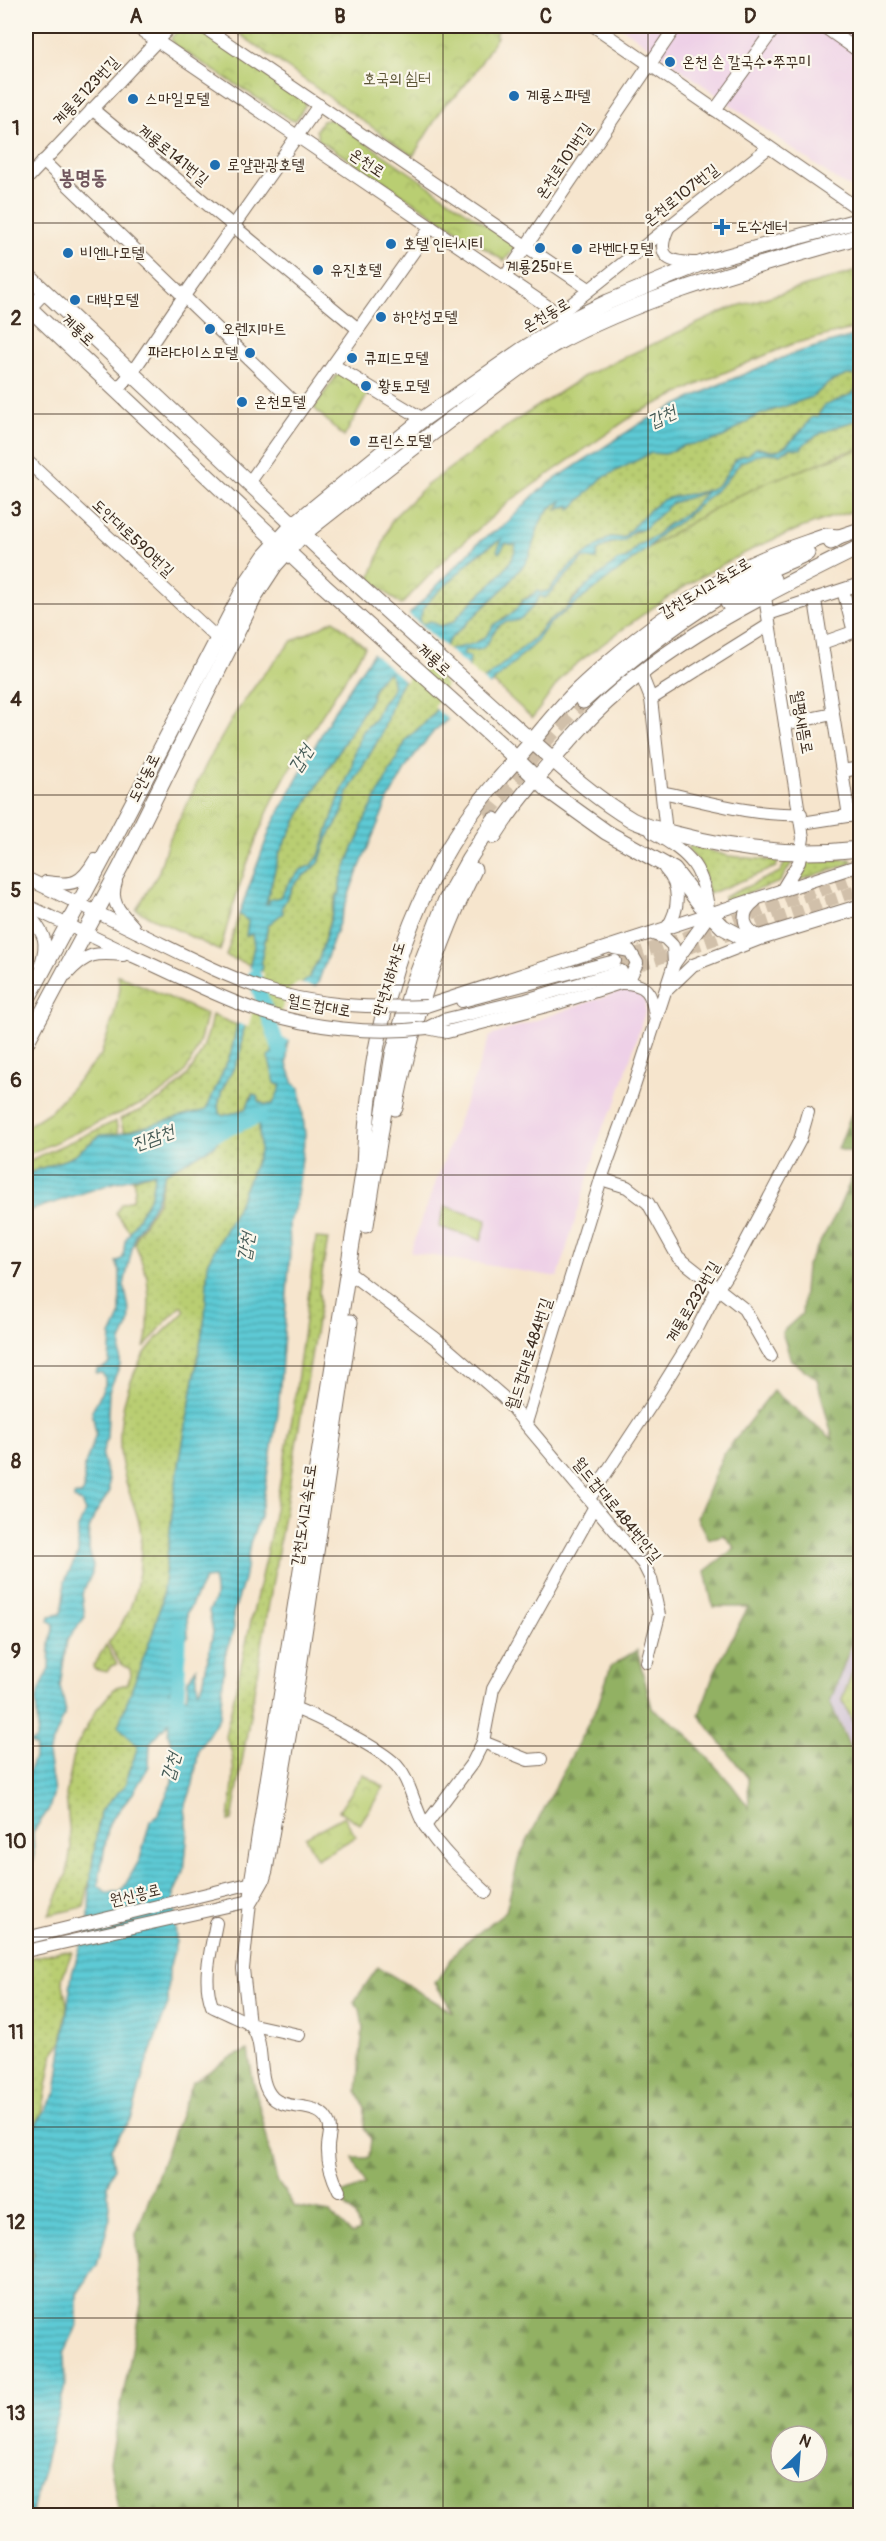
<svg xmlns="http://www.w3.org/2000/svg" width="886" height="2541" font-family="Pangolin,'Poor Story',sans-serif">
<defs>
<pattern id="grass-dots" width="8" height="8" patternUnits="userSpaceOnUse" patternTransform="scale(1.5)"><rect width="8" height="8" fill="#b9ce72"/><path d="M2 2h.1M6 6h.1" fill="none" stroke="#a0b162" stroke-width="1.8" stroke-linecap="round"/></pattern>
<pattern id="forest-firs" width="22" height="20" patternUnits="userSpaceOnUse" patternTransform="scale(1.5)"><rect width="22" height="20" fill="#92b164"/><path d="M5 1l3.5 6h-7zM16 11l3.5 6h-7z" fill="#789052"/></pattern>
<pattern id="park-crowns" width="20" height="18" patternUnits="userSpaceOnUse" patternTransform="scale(1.5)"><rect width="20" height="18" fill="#b9ce72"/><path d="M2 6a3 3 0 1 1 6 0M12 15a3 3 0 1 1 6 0" fill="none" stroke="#a0b162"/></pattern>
<pattern id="water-rules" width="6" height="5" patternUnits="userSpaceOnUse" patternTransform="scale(1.5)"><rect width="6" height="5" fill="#5dcad5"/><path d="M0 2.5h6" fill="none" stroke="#4ea4ac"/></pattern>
</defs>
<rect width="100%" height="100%" fill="#fbf7ec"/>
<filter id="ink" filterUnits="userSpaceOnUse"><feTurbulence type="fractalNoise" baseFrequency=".0167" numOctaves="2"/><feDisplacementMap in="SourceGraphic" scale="12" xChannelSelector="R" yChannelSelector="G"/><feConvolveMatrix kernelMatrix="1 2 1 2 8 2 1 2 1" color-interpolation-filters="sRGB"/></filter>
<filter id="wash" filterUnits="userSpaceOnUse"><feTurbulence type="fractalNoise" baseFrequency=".008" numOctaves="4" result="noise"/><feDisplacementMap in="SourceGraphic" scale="24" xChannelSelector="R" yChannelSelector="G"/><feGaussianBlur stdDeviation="1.35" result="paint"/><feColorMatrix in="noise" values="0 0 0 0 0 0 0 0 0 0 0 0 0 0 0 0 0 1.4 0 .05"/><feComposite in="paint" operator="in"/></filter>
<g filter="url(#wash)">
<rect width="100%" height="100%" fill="#f6e5cd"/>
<!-- built -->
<g fill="#eed0e7">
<polygon points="620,26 860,26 860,190 843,184 800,154"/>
<polygon points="627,989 636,991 642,996 645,1002 645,1012 615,1106 604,1124 558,1277 410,1252 490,1036"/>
</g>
<!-- industrial -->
<polygon fill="#ccbed3" points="860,1628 860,1765 830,1701"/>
<!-- grass -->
<g fill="url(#grass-dots)" stroke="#7a7c48" stroke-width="1.5">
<path d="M847 375H855L858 387 852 394 824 406 817 418 812 417C805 427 787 449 775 451 769 452 762 448 756 448L748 455C731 455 730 473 720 483 706 496 680 493 663 500 651 506 632 528 623 538L610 537 571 565 548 591 530 595 513 613 503 618 486 637 467 647 442 650 449 640 510 582C513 574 520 570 525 563 539 539 533 515 562 500L557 510 571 505V509L602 478 651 453 665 454 685 445 710 442 725 436 756 416 812 397 830 382Z"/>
<polygon points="860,419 860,449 843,453 727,501 648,548 662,533 681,521 724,483 741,462 763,453 780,454 791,448 796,449 824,431"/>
<path d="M707 491 688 512 663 528 656 536 637 546 627 558 617 561 574 597 565 610 547 621 534 638 485 679 477 681 468 673 469 660 463 654 465 650C492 650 486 632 504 622 509 619 513 621 518 620L540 595 547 594 555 588 583 558 596 559 597 551C604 547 633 531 639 531L672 503Z"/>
<path d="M503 538 501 544 517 543C511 579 471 594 454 622L440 626 422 624 419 621 421 609 451 578 456 576 464 565 483 552 486 547Z"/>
<path d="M426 664 438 669 449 684 433 715 407 739 363 825 360 837 353 848 340 883V894H337L319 959 308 979 292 991 273 1047 275 1083 281 1086 273 1104C263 1106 259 1102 252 1094L246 1109 223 1116 219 1113 218 1106 222 1090 240 1056 243 1033 263 966 261 961 268 925 283 913 282 907 295 883 319 863 327 839 342 814 348 792 381 735 398 689 407 674Z"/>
<path d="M390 671 393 689 381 705 375 719 363 731 355 751 351 770 339 798 319 856 312 865 301 870 280 897 269 905 266 904 279 854 301 812 371 699C373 687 378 677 390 671Z"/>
<polygon points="689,845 729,856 778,861 776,867 709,894 700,863 688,850"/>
<polygon points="851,859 852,863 797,881 793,879 804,860"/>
<polygon points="786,861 793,861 780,882 745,894 726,904 724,897 780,872"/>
<polygon points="239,914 248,921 247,936 252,934 254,946 250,965 226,956"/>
<path d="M212 1015 237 1025 231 1053 206 1111 124 1132 120 1119C174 1098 202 1073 212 1015Z"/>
<polygon points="116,1121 118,1134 101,1135 70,1158 26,1174 26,1162"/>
<path d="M255 1121 259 1125 260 1152 236 1210 208 1262 205 1317 175 1488 162 1600 153 1632 138 1746 125 1785 100 1812 90 1879 84 1907 49 1915 67 1873 71 1847 66 1795 75 1749 96 1710 116 1687 127 1684 131 1675 130 1669 120 1663 108 1643C116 1632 125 1621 130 1608 139 1585 143 1552 140 1527 137 1510 129 1495 125 1478 114 1439 121 1394 142 1358 153 1339 171 1327 185 1311L182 1306 167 1320 144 1348 148 1330 149 1297 147 1277 135 1243 137 1235 158 1202 165 1173 216 1145 223 1125Z"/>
<polygon points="155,1172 151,1195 130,1232 116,1213 121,1204 133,1199 135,1189 133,1179"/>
<path d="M316 1238 328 1239 319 1291 320 1304 232 1821H229C231 1794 240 1760 225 1736L268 1546 292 1419Z"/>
<polygon points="106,1645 117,1664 111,1666 107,1672 94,1669 93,1666"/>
<polygon points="860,1652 860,1738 842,1699"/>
<polygon points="61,1951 72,1952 62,1978 67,2005 62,2042 53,2054 42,2113 32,2131 26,2134 26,1959"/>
<polygon points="35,2142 26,2177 26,2147"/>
<polygon points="26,2233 34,2254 26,2279"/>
</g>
<!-- forest -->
<g fill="url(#forest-firs)" stroke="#666e41" stroke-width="1.5" fill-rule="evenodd">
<polygon points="860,1092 860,1154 838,1149"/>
<path d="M852 1178H860V1621L830 1702 860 1771V2515H119L110 2462 142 2299 136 2234 192 2083 228 2059 248 2050 253 2080 277 2181 295 2207 330 2213 352 2234 360 2231 355 2216 336 2196 365 2185 353 2158H369L371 2139 364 2128 365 2108 357 2091 363 2027 360 2009 354 2002 378 1967 454 2013 435 1983 459 1948 506 1911 519 1857 598 1705 611 1666 637 1650 652 1708 683 1730 732 1785 749 1808 748 1778 699 1715 715 1671 748 1607H713L705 1571 735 1548 724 1535 708 1539 697 1518 723 1455 773 1391 833 1439 817 1379 791 1360 782 1332 802 1314 806 1267 836 1214ZM781 2436H817V2472H781Z"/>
</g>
<!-- park -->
<g fill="url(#park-crowns)" stroke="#7a7c48" stroke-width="1.5">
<polygon points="182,26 200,26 303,98 306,104 296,120 291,120 174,45 171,38"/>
<polygon points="228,26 501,26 495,35 497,37 473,75 456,96 445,104 413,156"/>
<polygon points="331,119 511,242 515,248 504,261 319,140 316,130 322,121"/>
<polygon points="860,270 860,327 792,344 714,377 637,413 510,501 446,558 401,605 370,579 392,519 427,485 510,424 586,375 731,308"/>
<polygon points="339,372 370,390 344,437 314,408"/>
<path d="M860 449V509C769 533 690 578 615 635 600 647 582 658 568 671 554 685 545 703 532 718L493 682 537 641 548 625 648 548 727 501 770 481Z"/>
<path d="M334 620 365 647C334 698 299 747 273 800 250 849 234 900 220 951L136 910 158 874 168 842 207 763 235 714 262 676 292 641Z"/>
<path d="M118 975 206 1014C193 1086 165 1095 101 1121 76 1132 51 1145 26 1155V1127L51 1111 101 1055 114 1015 120 989Z"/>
<polygon points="363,1774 384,1787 360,1824 339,1811"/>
<polygon points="344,1816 356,1837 317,1859 305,1837"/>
</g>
<!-- pitch -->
<polygon fill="#b9ce72" stroke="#7a7c48" stroke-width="1.5" points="445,1206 487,1220 481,1240 439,1227"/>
<!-- water -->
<path fill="url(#water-rules)" stroke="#4c7a7a" stroke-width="1.5" fill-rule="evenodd" d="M860 334V419C845 424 807 435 801 449L791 448 780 454 763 453 741 462 724 483 681 521 663 532 648 548 548 625 537 641 493 682 434 731 410 761 387 802 353 883 318 983 296 1013 287 1046V1064L294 1084 300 1088 305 1135 296 1204 289 1223 290 1253 278 1413 260 1517 250 1543 244 1580 233 1614 234 1628 225 1656 220 1716 199 1749 193 1784 185 1808 188 1831 184 1872 174 1893 176 1942 169 1969 168 2004 145 2067 132 2117 111 2148 114 2168 107 2185 110 2218 97 2265 77 2294V2326L64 2353 65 2386 31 2516 26 2515V2279L34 2254C19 2217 25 2180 35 2143L26 2147V2134L32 2131 56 2093 72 1974 89 1918 90 1879 100 1812 125 1785 138 1746 118 1726 153 1632 162 1600 175 1488 205 1317 208 1262 236 1210 260 1152 259 1125 255 1122 223 1125 216 1145 165 1173 156 1201 135 1235 124 1285 130 1313 129 1324 121 1341 120 1365 109 1391 107 1438 102 1456 109 1480V1493L95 1514 89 1530V1550L93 1565 92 1573 82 1594 85 1617 67 1640 60 1686 65 1707 64 1716 48 1754 54 1792 49 1809 33 1832 34 1858 26 1876C26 1846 25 1815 26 1785 26 1771 35 1761 36 1748L30 1742 35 1741 38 1732 36 1700 49 1668 50 1643 54 1624 49 1621 50 1616 60 1614 62 1611 65 1581 78 1553V1528L85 1512 81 1502 74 1499V1495H81L84 1491V1468L96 1434 92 1411 105 1385V1378L102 1373H96L97 1369 103 1368 109 1363 111 1336 120 1316V1272L116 1262 123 1258 125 1241 151 1195 155 1172 113 1183 26 1212V1174L70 1158 101 1135 118 1134 206 1110 231 1053 254 946 252 934 246 936 248 921 239 914 271 827 334 711 376 649 480 541 505 525 534 495 552 481 641 423 716 386 792 354ZM847 375H855L858 387 852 394 824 406 817 417H812C805 427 787 449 775 451 769 452 762 448 756 448L748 455C731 456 730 473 720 483 706 496 680 493 663 500 651 506 632 528 623 538L610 537 571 565 548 591 540 593 538 590 527 599 522 600 523 601 513 613 493 625C487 645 461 647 443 650L449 640 510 582C513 574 520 570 525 564 538 542 534 512 562 501L557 510 570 505V510L602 478 651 453 665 454 685 445 710 442 725 436 756 416 812 397 830 382ZM706 492 688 512 663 528 656 536 637 546 627 558 617 561 586 586 565 610 548 621 534 638 485 679 477 681 468 673 470 657 463 654 465 650C469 650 477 651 478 650 488 648 491 635 497 628 506 618 509 624 518 620 525 617 536 603 540 596L545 598 583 558 596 559 598 551 610 543 624 541 633 531 644 529 672 503ZM502 539 497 551 499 553 506 543 512 545 516 544C515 573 469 598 454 622L440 626 431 621 422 624 419 621C424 598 444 589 458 574 471 559 484 548 502 539ZM426 664 437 669 449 685 433 715 407 739 362 825 360 837 353 848 340 883V894H338L319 959 308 979 292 991 273 1040 272 1053 268 1056 275 1083 281 1086 273 1104 266 1105 259 1102 257 1096 253 1094 246 1109 223 1116 219 1113 218 1106 222 1090 240 1056 243 1033 263 966 261 961 268 925 283 913 282 907 295 883 319 863 327 839 342 814 348 792 381 735 398 689 407 674ZM390 672 393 689 381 705 375 719 363 731 355 751 351 770 339 798 319 856 312 865 301 870 291 880 280 897 269 900V904H266L279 854 301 812 371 699C373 687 378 677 390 672ZM213 1578C216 1592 217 1599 209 1611L213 1632 203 1684 198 1691 196 1668 188 1680 187 1696 179 1702 170 1691 174 1679 175 1649 188 1637 187 1613 205 1579ZM169 1722 168 1734 175 1754 172 1782 158 1815 150 1821 140 1859 121 1892H106L98 1885 109 1823 133 1793 149 1766 150 1743Z"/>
<!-- pier -->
<g fill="#f6e5cd">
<polygon points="406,612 491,687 450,721 434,707 446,685 436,672 426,668 409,676 406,682 371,651"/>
<polygon points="246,967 264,973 248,1027 234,1022"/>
<polygon points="298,983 319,988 298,1015 291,1041 272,1035 289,990"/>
</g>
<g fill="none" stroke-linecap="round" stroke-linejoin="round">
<!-- river -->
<g stroke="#5dcad5" stroke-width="14">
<polyline points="254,976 280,1051"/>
<polyline points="203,1139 261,1116"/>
<polyline points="177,1716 180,1627"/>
</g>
</g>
</g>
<g filter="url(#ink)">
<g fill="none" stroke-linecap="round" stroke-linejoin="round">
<!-- minor-tunnel -->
<g stroke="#d1c0aa" stroke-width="12" stroke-dasharray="12 6" stroke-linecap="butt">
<polyline points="615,961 860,877"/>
<polyline points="621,971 860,890"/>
</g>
<!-- major-tunnel -->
<polyline stroke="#d1c0aa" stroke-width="15" stroke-dasharray="15 8" stroke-linecap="butt" points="486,815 547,739 583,701"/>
<!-- minor casing -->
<g stroke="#7c6b5b" stroke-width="14">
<g id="minor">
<polyline points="135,26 569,321 572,327"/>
<polyline points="202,26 589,289"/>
<polyline points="594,26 860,210"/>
<polyline points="823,26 860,52"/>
<polyline points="26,29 29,26"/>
<polyline points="92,109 358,329"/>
<polyline points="715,110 776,26"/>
<polyline points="43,161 301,409"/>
<polyline points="26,180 171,26"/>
<path d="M668 228C654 259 671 263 697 263"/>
<polyline points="505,277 676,26"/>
<polyline points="26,312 45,292"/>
<polyline points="559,314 768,148"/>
<polyline points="333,365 423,419"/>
<polyline points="116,391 131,374 184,296 319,105"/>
<polyline points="26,460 218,639"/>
<polyline points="249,483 431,227"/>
<polyline points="843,590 854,632"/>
<polyline points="765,597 803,838 799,862 782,890"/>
<polyline points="815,600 849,816"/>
<polyline points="768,614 860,584"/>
<polyline points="822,643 859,630"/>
<polyline points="641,674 651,699 666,832"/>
<polyline points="651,699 769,625"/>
<polyline points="785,724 833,714"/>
<polyline points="842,771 860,768"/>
<path d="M662 792C708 802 754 816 801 814"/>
<polyline points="802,823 860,814"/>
<path d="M665 869C681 886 680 909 667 928"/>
<polyline points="26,878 137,932"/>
<path d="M46 882C73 886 81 884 95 860"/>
<path d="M116 882C109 902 120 912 133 926"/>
<path d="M755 901C738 914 743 930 761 937"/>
<polyline points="26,905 133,956"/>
<path d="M26 910C41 932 50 936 41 964"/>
<polyline points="653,934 665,938 673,946 674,964"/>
<path d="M67 974C86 953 96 952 123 955"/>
<path d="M622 983C647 983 652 993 655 1016"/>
<polyline points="668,989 693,965 762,938"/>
<polyline points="462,1001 615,961"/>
<polyline points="426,1006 860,865"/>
<polyline points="427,1028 447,1032 558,1003 620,983 630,978 637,963 630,951 614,948"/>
<polyline points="427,1028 443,1020 526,1000 621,971"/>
<polyline points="601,1179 627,1187 648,1203 678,1257 744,1309 771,1356"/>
<polyline points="348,1272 435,1338 503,1397 644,1565 651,1579 659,1615 647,1662"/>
<path d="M526 1423 601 1179 630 1099 674 964 709 915C703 867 693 856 652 832"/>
<polyline points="589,1499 651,1405 692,1339 718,1288 738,1257 800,1140 808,1112"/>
<path d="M287 1706C310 1712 375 1746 393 1762 410 1777 413 1805 424 1824 440 1850 464 1872 486 1892"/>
<polyline points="483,1742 528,1760 541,1759"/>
<polyline points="425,1826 473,1762 483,1742 493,1689 594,1508"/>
<path d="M216 1923C211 1951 202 1979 212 2006 219 2010 246 2021 249 2024 268 2041 254 2080 273 2098 288 2112 321 2100 329 2124 332 2130 328 2140 328 2147 327 2163 332 2177 339 2191"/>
<polyline points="26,1938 252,1883 243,1969 249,2024 299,2035"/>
<polyline points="26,1951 250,1901"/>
</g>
</g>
<!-- major casing -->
<g stroke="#7c6b5b" stroke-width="17">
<g id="major">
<polyline points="26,274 345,573"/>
<polyline points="26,305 324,586 507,750 549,791 606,832 674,870 700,904 723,927 740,936 762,937 860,907"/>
<polyline points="831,542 839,537 860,530"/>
<polyline points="728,603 773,579"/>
<path d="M583 701C633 656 685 615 744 582 764 571 786 563 807 553"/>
<path d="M525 735C558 764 593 797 632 820 646 827 664 831 680 835 740 851 799 856 860 849"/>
<path d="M494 836C506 816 522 796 537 778 556 756 574 734 595 713 668 641 765 594 856 549"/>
<polyline points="26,1002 118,831 248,581 265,556 293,525 423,419 522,350 569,321 608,302 702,263 860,220"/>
<path d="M26 1043 121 866 256 594 275 565 303 534C360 489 417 444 475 401 500 382 526 361 553 345 648 293 757 266 860 236"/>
<path d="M395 1108C412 1024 436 946 474 870"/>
<polyline points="366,1225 393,1054 412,987 445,902 469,859 494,820"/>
<path d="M252 1883 364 1167C368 1049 395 927 462 827 481 798 507 770 531 743 543 729 555 713 569 699 579 688 591 678 602 668 648 628 696 593 750 565 774 553 801 545 826 536L839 537"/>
<polyline points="250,1901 262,1880 265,1870 293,1708 350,1322"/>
</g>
</g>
<!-- minor -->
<use href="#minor" stroke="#fff" stroke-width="12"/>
<!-- major -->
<use href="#major" stroke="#fff" stroke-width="15"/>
<!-- minor-bridge casing -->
<g stroke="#7c6b5b" stroke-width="14" stroke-linecap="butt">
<g id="minor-bridge">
<path d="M137 932C177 951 217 973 258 987 312 1006 369 1008 426 1006"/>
<path d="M133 956C175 974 216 997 259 1011 312 1028 372 1035 427 1028"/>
</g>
</g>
<!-- major-bridge casing -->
<g stroke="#7c6b5b" stroke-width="17" stroke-linecap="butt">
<polyline id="major-bridge" points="345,573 522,733"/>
</g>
<!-- minor-bridge -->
<use href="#minor-bridge" stroke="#fff" stroke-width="12"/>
<!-- major-bridge -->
<use href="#major-bridge" stroke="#fff" stroke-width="15"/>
</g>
</g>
<!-- grid -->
<path fill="none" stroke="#3b2a1e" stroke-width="1.5" stroke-opacity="0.55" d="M238 26V2516M443 26V2516M648 26V2516M26 223H860M26 414H860M26 604H860M26 795H860M26 985H860M26 1175H860M26 1366H860M26 1556H860M26 1746H860M26 1937H860M26 2127H860M26 2318H860"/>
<!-- markers -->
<g fill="#1f6fb2" stroke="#fbf7ec" stroke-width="2">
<circle cx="670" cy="62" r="6"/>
<circle cx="514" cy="96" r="6"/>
<circle cx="133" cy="99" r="6"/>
<circle cx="215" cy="165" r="6"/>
<path d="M719 218h6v6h6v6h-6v6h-6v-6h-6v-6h6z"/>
<circle cx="391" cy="244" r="6"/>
<circle cx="540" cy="248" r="6"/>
<circle cx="577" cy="249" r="6"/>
<circle cx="68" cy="253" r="6"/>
<circle cx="318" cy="270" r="6"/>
<circle cx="75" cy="300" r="6"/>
<circle cx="381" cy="317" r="6"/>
<circle cx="210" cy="329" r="6"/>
<circle cx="250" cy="353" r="6"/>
<circle cx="352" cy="358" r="6"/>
<circle cx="366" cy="386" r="6"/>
<circle cx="242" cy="402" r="6"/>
<circle cx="355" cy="441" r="6"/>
</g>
<g text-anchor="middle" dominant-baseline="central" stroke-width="4.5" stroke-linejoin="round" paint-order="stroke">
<!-- poi labels -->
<g font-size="16" fill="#3b2a1e" stroke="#fbf7ec" text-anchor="start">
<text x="682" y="62">온천 손 칼국수•쭈꾸미</text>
<text x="526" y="96">계룡스파텔</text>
<text x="145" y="99">스마일모텔</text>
<text x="227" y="165">로얄관광호텔</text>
<text x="736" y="227">도수센터</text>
<text x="403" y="244">호텔 인터시티</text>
<text x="589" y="249">라벤다모텔</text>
<text x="80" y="253">비엔나모텔</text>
<text x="540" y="267" text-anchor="middle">계룡25마트</text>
<text x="330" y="270">유진호텔</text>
<text x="87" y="300">대박모텔</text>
<text x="393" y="317">하얀성모텔</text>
<text x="222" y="329">오렌지마트</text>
<text x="238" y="353" text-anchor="end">파라다이스모텔</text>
<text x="364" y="358">큐피드모텔</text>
<text x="378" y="386">황토모텔</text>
<text x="254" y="402">온천모텔</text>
<text x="367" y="441">프린스모텔</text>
</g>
<!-- park labels -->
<g font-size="16" fill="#5a5333" stroke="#fbf7ec">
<text x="397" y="79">호국의 쉼터</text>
</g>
<!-- street labels -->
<g font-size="16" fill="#3b2a1e" stroke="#fbf7ec">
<text transform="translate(86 91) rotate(-47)">계룡로123번길</text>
<text transform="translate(173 155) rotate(39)">계룡로141번길</text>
<text transform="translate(564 161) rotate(-56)">온천로101번길</text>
<text transform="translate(367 163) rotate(34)">온천로</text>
<text transform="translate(681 195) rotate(-38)">온천로107번길</text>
<text transform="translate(546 315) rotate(-30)">온천동로</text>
<text transform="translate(78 330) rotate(43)">계룡로</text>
<text transform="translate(133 538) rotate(43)">도안대로590번길</text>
<text transform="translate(705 588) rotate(-31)">갑천도시고속도로</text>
<text transform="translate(434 660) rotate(42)">계룡로</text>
<text transform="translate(802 722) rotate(80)">월평새뜸로</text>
<text transform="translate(144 778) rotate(-64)">도안동로</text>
<text transform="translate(389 979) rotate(-73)">만년지하차도</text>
<text transform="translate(319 1006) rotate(10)">월드컵대로</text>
<text transform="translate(693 1302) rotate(-60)">계룡로232번길</text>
<text transform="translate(529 1354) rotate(-72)">월드컵대로484번길</text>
<text transform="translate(617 1510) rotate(51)">월드컵대로484번안길</text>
<text transform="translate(304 1515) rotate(-82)">갑천도시고속도로</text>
<text transform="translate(135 1895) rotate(-13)">원신흥로</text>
</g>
<!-- water labels -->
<g font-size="18" font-style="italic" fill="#455a55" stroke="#fbf7ec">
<text transform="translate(662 417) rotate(-25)">갑천</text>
<text transform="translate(301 759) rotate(-58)">갑천</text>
<text transform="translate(153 1138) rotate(-20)">진잠천</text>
<text transform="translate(246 1247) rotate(-80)">갑천</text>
<text transform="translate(171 1767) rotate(-74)">갑천</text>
</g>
<!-- quarter labels -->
<g font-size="20" font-weight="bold" fill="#71575e" stroke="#fbf7ec">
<text x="83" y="177">봉명동</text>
</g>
</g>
<!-- margin -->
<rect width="886" height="2541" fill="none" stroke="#fbf7ec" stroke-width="66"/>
<!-- north arrow -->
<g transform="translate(799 2454) rotate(25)"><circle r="28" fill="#fbf7ec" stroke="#aea59a" stroke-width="1.5"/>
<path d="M0-4.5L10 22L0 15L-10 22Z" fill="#1f6fb2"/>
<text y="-9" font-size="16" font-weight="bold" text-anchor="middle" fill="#3b2a1e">N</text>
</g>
<rect x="33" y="33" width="820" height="2475" fill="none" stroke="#3b2a1e" stroke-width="2"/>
<g font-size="20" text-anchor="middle" font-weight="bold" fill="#3b2a1e">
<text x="136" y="23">A</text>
<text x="340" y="23">B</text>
<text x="546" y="23">C</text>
<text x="750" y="23">D</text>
<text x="16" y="135">1</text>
<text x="16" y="325">2</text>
<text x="16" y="516">3</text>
<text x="16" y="706">4</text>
<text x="16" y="897">5</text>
<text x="16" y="1087">6</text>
<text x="16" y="1277">7</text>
<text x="16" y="1468">8</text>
<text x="16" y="1658">9</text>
<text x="16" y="1848">10</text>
<text x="16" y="2039">11</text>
<text x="16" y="2229">12</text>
<text x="16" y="2420">13</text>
</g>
</svg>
